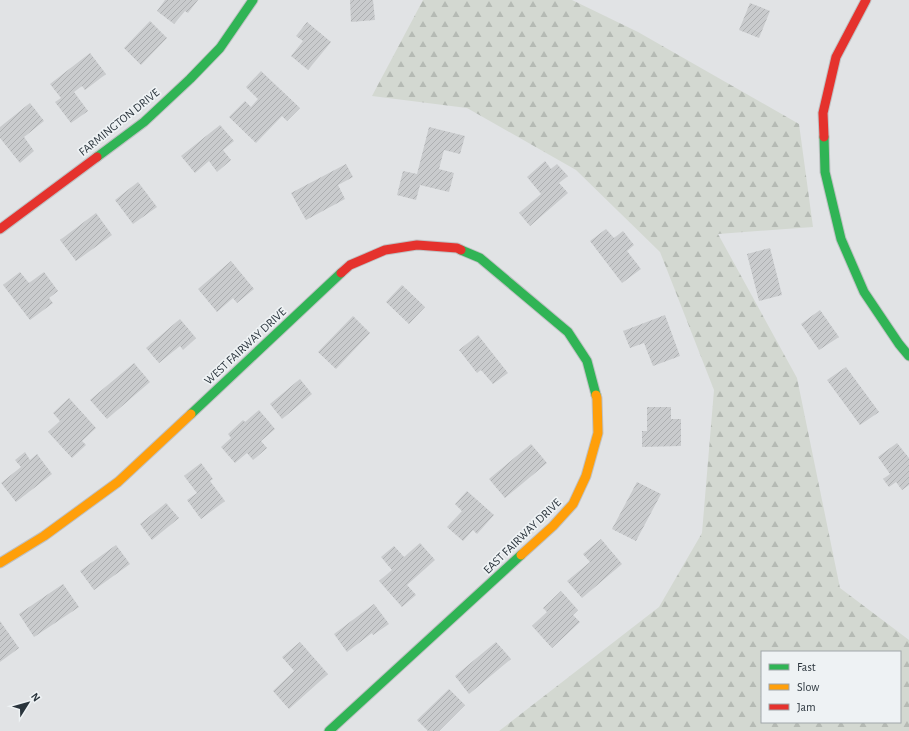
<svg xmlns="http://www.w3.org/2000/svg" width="909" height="731" font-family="'Alegreya Sans',sans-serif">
<defs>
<pattern id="forest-firs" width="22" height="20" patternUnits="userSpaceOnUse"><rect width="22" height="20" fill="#d3d8d1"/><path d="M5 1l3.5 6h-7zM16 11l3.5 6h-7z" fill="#b5bab4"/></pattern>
<pattern id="building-hatch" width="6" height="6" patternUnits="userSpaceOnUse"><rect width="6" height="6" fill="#c9cbcd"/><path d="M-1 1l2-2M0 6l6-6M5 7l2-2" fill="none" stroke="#adafb1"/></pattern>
</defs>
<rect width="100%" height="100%" fill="#e1e3e5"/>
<!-- forest -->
<path fill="url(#forest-firs)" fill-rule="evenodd" d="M423 0H572L638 32 799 124 813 227 718 234 797 378 840 588 909 640V731H499L659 607 702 533 714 390 660 252 576 170 467 108 372 96ZM762 652H900V722H762Z"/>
<!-- building -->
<g fill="url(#building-hatch)">
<polygon points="165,0 198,0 188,13 185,11 174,24 157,11"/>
<polygon points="350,0 373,0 375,20 351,22"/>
<polygon points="750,3 770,11 759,38 739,30"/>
<polygon points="150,21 167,38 141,65 124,48"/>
<polygon points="307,22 331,42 308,70 291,56 303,41 296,36"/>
<polygon points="90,53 106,74 85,90 82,86 74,92 88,111 71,123 55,102 61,98 50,84"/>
<polygon points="261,71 300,108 287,121 282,116 256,143 229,117 245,101 251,107 258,99 246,87"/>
<polygon points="30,103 44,121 24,137 34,151 20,163 0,138 0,127"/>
<polygon points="220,125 234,141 223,150 231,160 217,172 209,161 195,173 181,156"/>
<polygon points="429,127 465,136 460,154 444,150 439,169 454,173 449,192 420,185 416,200 397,195 403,171 417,174"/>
<polygon points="545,161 551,169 557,164 568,176 559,183 568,193 530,226 519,213 541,194 527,177"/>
<polygon points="346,164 353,177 338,185 345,199 306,220 291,193"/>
<polygon points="138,182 157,207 133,224 115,200"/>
<polygon points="96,213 112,235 76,261 60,240"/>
<polygon points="606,229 614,238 623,231 634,245 627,251 641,269 622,283 590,241"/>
<polygon points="770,248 782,295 759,301 747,254"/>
<polygon points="231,261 254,289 237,303 233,298 217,312 198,289"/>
<polygon points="20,272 29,283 44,272 58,291 49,298 53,303 30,320 3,285"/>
<polygon points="402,285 425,307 409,324 386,302"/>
<polygon points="820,310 839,337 819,350 801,324"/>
<polygon points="665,315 680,356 653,366 644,343 630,348 623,331"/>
<polygon points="353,316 370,333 336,369 318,352"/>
<polygon points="180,319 196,338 183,350 180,346 159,363 146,348"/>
<polygon points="478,335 508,373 493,384 481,370 477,373 459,350"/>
<polygon points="134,363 150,382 107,419 90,400"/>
<polygon points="846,367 879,412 860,425 827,380"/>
<polygon points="300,379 312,394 282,419 270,404"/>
<polygon points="69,398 96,428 82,441 86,445 72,458 48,432 60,421 53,413"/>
<polygon points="647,407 671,407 671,419 681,419 681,446 642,447 642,431 647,431"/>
<polygon points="259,410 275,429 261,441 267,448 253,460 247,453 235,463 221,447 231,438 228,434 243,420 245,422"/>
<polygon points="897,443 909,458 909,485 902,490 896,482 889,487 883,479 890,474 878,457"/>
<polygon points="531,444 547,463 505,498 489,479"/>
<polygon points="25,452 30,460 37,454 52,474 16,502 1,483 21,467 15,460"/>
<polygon points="201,463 213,479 210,481 225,501 201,519 187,500 197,493 184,476"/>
<polygon points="637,482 661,494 636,541 612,529"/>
<polygon points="467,491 494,515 477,534 473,530 463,541 447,527 462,511 455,504"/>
<polygon points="166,503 179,518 152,540 140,524"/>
<polygon points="601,539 622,564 582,598 567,581 590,562 583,554"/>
<polygon points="420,543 435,560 407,585 416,595 402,607 379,581 392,570 381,557 394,546 404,557"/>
<polygon points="116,545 130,564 94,590 80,571"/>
<polygon points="63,584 79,607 34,637 19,614"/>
<polygon points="561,591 578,610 573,615 580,622 552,648 532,626 547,612 543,608"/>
<polygon points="374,604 389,624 373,635 372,633 347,652 334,634"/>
<polygon points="0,621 19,648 0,662"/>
<polygon points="300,642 328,674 289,709 273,691 294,671 282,657"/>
<polygon points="496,642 511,659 469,694 455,676"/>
<polygon points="449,689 465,705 439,731 428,731 417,720"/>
</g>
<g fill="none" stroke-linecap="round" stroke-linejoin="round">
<!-- fast casing -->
<g stroke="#bfc1c3" stroke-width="11">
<g id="fast">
<polyline points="824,137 825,172 841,239 864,292 899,344 909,356"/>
<polyline points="97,157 144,122 190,79 220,48 253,0"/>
<polyline points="461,250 480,258 568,332 587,361 596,395"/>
<polyline points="191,414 341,273"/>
<polyline points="329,731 521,555"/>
</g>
</g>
<!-- slow casing -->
<g stroke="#bfc1c3" stroke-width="11">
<g id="slow">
<polyline points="521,555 553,526 573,504 586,476 598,433 597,398 596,395"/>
<polyline points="0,563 44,536 118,482 191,414"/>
</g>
</g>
<!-- jam casing -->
<g stroke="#bfc1c3" stroke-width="11">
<g id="jam">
<polyline points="824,137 823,113 836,57 866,0"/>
<polyline points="0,229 97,157"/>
<polyline points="341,273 350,265 385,250 417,245 457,248 461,250"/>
</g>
</g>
<!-- fast -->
<use href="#fast" stroke="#30b455" stroke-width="9"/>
<!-- slow -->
<use href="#slow" stroke="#ff9f0a" stroke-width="9"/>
<!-- jam -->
<use href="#jam" stroke="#e5322d" stroke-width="9"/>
</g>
<g text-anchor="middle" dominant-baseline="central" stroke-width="3.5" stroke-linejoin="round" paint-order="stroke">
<!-- street labels -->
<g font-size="12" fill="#2a343c" stroke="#eef2f4">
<text transform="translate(119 122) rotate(-39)">FARMINGTON DRIVE</text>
<text transform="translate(245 346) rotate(-43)">WEST FAIRWAY DRIVE</text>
<text transform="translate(522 536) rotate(-44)">EAST FAIRWAY DRIVE</text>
</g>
</g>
<!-- legend -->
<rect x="761" y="651" width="140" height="72" fill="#eef2f4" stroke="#a0a6aa"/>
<rect x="769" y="664" width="20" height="6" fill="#30b455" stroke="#a0a6aa"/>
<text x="797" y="671" font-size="12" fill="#2a343c">Fast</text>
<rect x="769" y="684" width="20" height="6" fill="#ff9f0a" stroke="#a0a6aa"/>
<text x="797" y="691" font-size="12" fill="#2a343c">Slow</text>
<rect x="769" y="704" width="20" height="6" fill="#e5322d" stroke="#a0a6aa"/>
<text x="797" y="711" font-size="12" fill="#2a343c">Jam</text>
<!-- north arrow -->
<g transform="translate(28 703) rotate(53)" stroke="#eef2f4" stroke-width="3" paint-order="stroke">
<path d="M0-3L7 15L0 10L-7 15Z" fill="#2a343c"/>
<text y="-6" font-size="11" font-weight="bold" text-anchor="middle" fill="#2a343c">N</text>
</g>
</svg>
